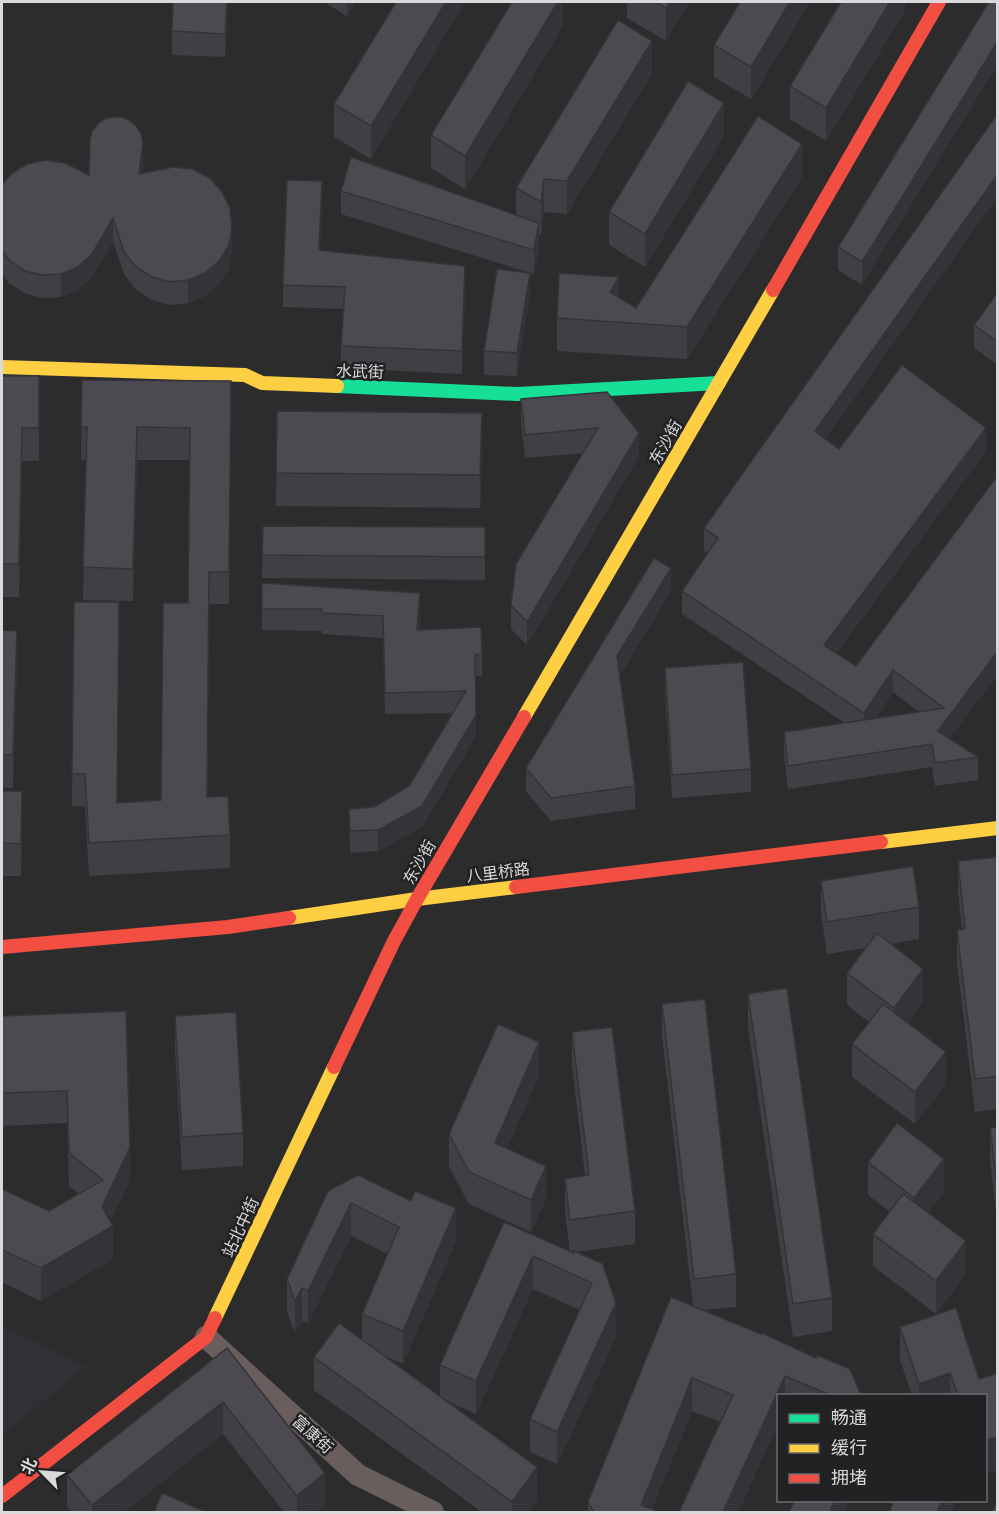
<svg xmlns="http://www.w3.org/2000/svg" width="999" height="1514" font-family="Manrope,'Noto Sans SC',sans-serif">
<rect width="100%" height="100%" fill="#2c2c2d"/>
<!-- built -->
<polygon fill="#322f37" points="2,1326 86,1367 2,1435"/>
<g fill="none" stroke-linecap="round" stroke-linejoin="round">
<!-- street -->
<polyline stroke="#695d5d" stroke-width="22" points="206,1337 358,1475 433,1512"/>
<!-- fast -->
<polyline stroke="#16e098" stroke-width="14" points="337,386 517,394 719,383"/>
<!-- slow -->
<g stroke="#ffcf43" stroke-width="14">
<polyline points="2,367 245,375 262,383 337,386"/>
<polyline points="524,717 773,290"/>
<polyline points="881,842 998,828"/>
<polyline points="289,918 417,899 516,887"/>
<polyline points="215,1318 334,1067"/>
</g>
<!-- jam -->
<g stroke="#f24e42" stroke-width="14">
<polyline points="773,290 939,2"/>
<polyline points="516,887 881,842"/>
<polyline points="2,947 228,927 289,918"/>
<polyline points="334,1067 394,941 417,899 524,717"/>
<polyline points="2,1496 206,1337 215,1318"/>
</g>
</g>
<!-- wall -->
<g fill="#413f46" fill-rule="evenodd">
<polygon points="228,2 225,57 172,55 172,31"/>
<polygon points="324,2 356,2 347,16"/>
<polygon points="396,2 371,159 334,137 334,104"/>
<polygon points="563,2 563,26 465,189 431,168 431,135"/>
<polygon points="627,2 689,2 666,41 627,18"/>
<polygon points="740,2 810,2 751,99 714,77 714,45"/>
<polygon points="905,2 905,10 826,141 790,119 790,86"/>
<polygon points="989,2 862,285 838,270 838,247"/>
<polygon points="652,73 567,214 544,212 541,235 539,234 539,246 534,274 341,214 341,191 516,215 516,188"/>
<polygon points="724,136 645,267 609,245 609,212"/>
<polygon points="143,165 142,173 232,250 229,268 219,284 205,296 188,303 170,305 152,300 136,290 124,274 113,241 92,277 78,290 61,297 42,298 25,293 9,283 2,274 2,185 89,175"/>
<polygon points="802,177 687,359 557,351 557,318 636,308"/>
<polygon points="322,204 320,250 465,289 462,374 341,368 341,346 343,309 283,307 283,285"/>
<polygon points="998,292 998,365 974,348 974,325"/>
<polygon points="530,296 517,376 484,375 484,351"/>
<polygon points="2,376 39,376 39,461 22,461 19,597 2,597"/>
<polygon points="82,380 231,414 229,604 209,604 207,797 230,835 230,868 89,876 85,806 72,806 74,602 117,803 161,800 188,603 189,460 137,460 133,601 83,600 86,460 81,460"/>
<polygon points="607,392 639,456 527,645 511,629 511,605 583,453 525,458 521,423 521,399"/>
<polygon points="277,411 482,445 480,508 276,506"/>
<path d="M826 439 839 449 986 451 836 653 856 666 998 475 950 739 978 757V780L935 786 932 767 788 789 784 755V732L845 723 682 614V591L708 553 704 551V528ZM893 692 919 712 876 718Z"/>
<polygon points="263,526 485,527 485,580 262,578"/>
<polygon points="262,583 420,615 419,630 482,654 482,676 475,676 476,736 422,827 378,851 350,853 349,809 374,807 409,786 453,713 385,714 383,638 322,634 322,631 262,630"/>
<polygon points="671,591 620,675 635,786 635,809 551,821 526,791 526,768"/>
<polygon points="2,630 17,663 13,788 2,788"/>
<polygon points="665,668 751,769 751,792 672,798 665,691"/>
<polygon points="2,791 22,824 21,876 2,876"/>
<polygon points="998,857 998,1109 975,1112 957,963 957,930 962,929 958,893 958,861"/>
<polygon points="821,881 919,907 919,939 891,944 923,1002 908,1023 946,1084 915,1124 852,1077 852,1044 869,1022 847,1005 847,973 866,948 827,954 821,913"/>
<polygon points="748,994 832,1298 832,1331 793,1337 748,1027"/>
<polygon points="662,1004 736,1274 736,1307 704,1310 861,1395 778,1395 778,1424 738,1512 720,1422 692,1411 652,1509 660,1512 588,1512 588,1502 693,1306 662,1036"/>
<polygon points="126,1011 130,1180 110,1221 113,1259 41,1301 2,1282 2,1189 49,1211 79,1194 69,1186 67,1123 2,1126 2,1016"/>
<polygon points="175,1016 243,1133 243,1166 182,1170 175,1048"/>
<polygon points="572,1032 635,1211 635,1244 576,1252 601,1263 616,1336 557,1464 530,1452 530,1419 580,1310 533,1289 476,1414 443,1399 537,1500 528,1512 482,1512 314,1390 314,1357 362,1340 362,1314 388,1254 351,1236 308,1323 302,1321 295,1333 287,1312 287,1279 328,1191 411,1201 456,1241 403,1364 382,1355 440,1397 440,1365 504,1222 570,1251 565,1211 565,1179 585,1176 572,1065"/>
<polygon points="539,1075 507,1148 546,1199 531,1232 469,1204 449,1167 449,1134"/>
<polygon points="998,1127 998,1227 990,1161 990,1128"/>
<polygon points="868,1162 944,1192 928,1213 966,1274 936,1314 873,1266 873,1234 890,1212 868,1195"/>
<polygon points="900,1327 979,1379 998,1373 998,1469 986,1473 986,1395 912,1395 900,1360"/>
<polygon points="227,1348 325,1506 317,1512 284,1512 223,1434 124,1512 71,1512 67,1507 67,1475"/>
</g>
<!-- shaded-wall -->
<g fill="#353339">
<polygon points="227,2 228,2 225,57 225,34"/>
<polygon points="347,2 356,2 347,16"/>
<polygon points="446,2 465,2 371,159 371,126"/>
<polygon points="558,2 563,2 563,26 465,189 465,156"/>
<polygon points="670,2 689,2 666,41 666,8"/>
<polygon points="790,2 810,2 751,99 751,67"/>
<polygon points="890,2 905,2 905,10 826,141 826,108"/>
<polygon points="652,41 652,73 567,214 567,181"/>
<polygon points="998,41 998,64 862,285 862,262"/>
<polygon points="724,103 724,136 645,267 645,234"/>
<polygon points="143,142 143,165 139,197 139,174"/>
<polygon points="802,144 802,177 687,359 687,327"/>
<polygon points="998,174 998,196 815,454 815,431"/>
<polygon points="544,179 544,212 541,235 541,202"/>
<polygon points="322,181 322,204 319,272 319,250"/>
<polygon points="113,218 113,241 92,277 78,290 61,297 61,274"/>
<polygon points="539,223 539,246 534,274 534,250"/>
<polygon points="232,227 232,250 229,268 219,284 205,296 188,303 188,280"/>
<polygon points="465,266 465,289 462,374 462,351"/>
<polygon points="530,273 530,296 517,376 517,353"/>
<polygon points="619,277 619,310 610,292"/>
<polygon points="482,413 482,445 480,508 480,475"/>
<polygon points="137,427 137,460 133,601 133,569"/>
<polygon points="22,428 22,461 19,597 19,564"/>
<polygon points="986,428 986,451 824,668 824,645"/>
<polygon points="639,433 639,456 527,645 527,622"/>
<polygon points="671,568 671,591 617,680 617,656"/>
<polygon points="420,593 420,615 417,652 417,630"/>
<polygon points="17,631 17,663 13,788 13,755"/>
<polygon points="998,651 998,674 938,754 938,731"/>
<polygon points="893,670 893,692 864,736 864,713"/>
<polygon points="476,715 476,736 422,827 378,851 378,830"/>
<polygon points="22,791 22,824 21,876 21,844"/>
<polygon points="923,969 923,1002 894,1041 894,1008"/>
<polygon points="539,1042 539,1075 495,1176 495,1143"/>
<polygon points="946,1052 946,1084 915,1124 915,1092"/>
<polygon points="130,1147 130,1180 106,1230 113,1226 113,1259 41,1301 41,1268 102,1207"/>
<polygon points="944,1159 944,1192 914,1231 914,1198"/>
<polygon points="546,1166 546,1199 531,1232 531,1200"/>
<polygon points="351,1203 351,1236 308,1323 308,1291"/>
<polygon points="456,1208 456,1241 403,1364 403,1331"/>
<polygon points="966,1241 966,1274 936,1314 936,1281"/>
<polygon points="533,1256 533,1289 476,1414 476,1381"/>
<polygon points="302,1288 302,1321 295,1333 295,1301"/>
<polygon points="616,1303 616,1336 557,1464 557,1432"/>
<polygon points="950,1373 950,1395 919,1395 919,1384"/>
<polygon points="785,1376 785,1395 778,1395 778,1424 738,1512 723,1512"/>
<polygon points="692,1378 692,1411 651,1512 641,1505"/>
<polygon points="223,1402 223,1434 124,1512 92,1512 92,1505"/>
<polygon points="998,1436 998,1469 986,1473 986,1441"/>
<polygon points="537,1467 537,1500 528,1512 512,1512 512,1502"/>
<polygon points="325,1473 325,1506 317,1512 297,1512 297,1496"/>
<polygon points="835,1500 849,1500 844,1512 830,1512"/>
<polygon points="942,1500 957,1500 952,1512 937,1512"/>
</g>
<!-- building -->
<g fill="#4c4951" stroke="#353339" stroke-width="1.5">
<polygon points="173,2 227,2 225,34 172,31"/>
<polygon points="396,2 446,2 371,126 334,104"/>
<polygon points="512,2 558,2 465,156 431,135"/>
<polygon points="655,2 670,2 666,8"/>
<polygon points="740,2 790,2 751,67 714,45"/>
<polygon points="841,2 890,2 826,108 790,86"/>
<polygon points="989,2 998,2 998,41 862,262 838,247"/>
<polygon points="618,20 652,41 567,181 544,179 541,202 516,188"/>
<polygon points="688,81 724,103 645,234 609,212"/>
<polygon points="998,113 998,174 815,431 839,449 902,365 986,428 824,645 856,666 998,475 998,651 938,731 978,757 935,763 932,744 788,766 784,732 944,708 893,670 864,713 682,591 718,538 704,528"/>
<polygon points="758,116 802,144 687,327 557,318 559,273 619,277 610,292 636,308"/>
<polygon points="113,117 121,117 129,120 136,126 141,133 143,142 139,174 173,167 192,169 210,178 222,192 230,208 232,227 229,245 219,261 205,273 188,280 170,282 152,277 136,267 124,252 113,218 92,254 78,267 61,274 42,275 25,271 9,260 2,251 2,185 11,174 27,164 46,160 65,163 89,175 90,139 92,131 98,124 104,119"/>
<polygon points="351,157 539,223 534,250 341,191"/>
<polygon points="287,180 322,181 319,250 465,266 462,351 341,346 345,287 283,285"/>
<polygon points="497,269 530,273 517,353 484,351"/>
<polygon points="998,292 998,342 974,325"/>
<polygon points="2,376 39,376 39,428 22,428 19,564 2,564"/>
<polygon points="82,380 231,381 229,572 209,572 207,797 228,796 230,835 89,843 85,774 72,774 74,602 119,602 117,803 161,800 163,603 188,603 190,428 137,427 133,569 83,567 87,427 81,427"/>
<polygon points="607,392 639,433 527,622 511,605 516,564 598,428 525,435 521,399"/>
<polygon points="277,411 482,413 480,475 276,473"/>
<polygon points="263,526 485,527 485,557 262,555"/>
<polygon points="654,558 671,568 617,656 635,786 551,798 526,768"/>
<polygon points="262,583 420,593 417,630 481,627 482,654 475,655 476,715 422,806 378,830 350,831 349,809 374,807 409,786 466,691 385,693 383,616 322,613 322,609 262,609"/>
<polygon points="2,630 17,631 13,755 2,755"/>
<polygon points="743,662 751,769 672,775 665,668"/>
<polygon points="2,791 22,791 21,844 2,843"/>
<polygon points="998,857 998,1076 975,1079 957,930 965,929 958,861"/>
<polygon points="913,866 919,907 827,922 821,881"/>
<polygon points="877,933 923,969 894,1008 847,973"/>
<polygon points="787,988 832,1298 793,1304 748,994"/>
<polygon points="705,999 736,1274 694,1279 662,1004"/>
<polygon points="883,1004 946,1052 915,1092 852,1044"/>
<polygon points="126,1011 130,1147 102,1207 113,1226 41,1268 2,1250 2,1189 49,1211 103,1180 69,1153 67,1091 2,1093 2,1016"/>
<polygon points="236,1012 243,1133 182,1137 175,1016"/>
<polygon points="498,1024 539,1042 495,1143 546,1166 531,1200 469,1172 449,1134"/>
<polygon points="612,1027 635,1211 570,1220 565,1179 589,1175 572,1032"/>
<polygon points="897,1123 944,1159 914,1198 868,1162"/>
<polygon points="998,1127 998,1194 990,1128"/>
<polygon points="358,1175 411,1201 415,1191 456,1208 403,1331 362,1314 399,1227 351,1203 308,1291 302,1288 295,1301 287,1279 328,1191"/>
<polygon points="903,1194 966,1241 936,1281 873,1234"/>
<polygon points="504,1222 574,1253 574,1251 601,1263 602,1262 616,1303 557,1432 530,1419 592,1283 533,1256 476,1381 440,1365"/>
<polygon points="671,1297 761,1334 762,1333 816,1358 817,1355 850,1369 861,1395 830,1395 785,1376 723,1512 679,1512 733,1395 692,1378 641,1505 660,1512 594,1512 588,1502"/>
<polygon points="956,1308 979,1379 998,1373 998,1436 986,1441 986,1395 958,1395 950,1373 919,1384 900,1327"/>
<polygon points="339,1323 537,1467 512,1502 314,1357"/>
<polygon points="227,1348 325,1473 297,1496 223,1402 92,1505 67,1475"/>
<polygon points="162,1493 206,1512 154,1512"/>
<polygon points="795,1500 835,1500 830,1512 789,1512"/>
<polygon points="894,1500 942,1500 937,1512 889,1512"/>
<polygon points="998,1501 998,1512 992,1512"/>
</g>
<g text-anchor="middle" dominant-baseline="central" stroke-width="5" stroke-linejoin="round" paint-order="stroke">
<!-- street labels -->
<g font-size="16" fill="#dad9db" stroke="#222124">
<text transform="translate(360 371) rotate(2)">水武街</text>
<text transform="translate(665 442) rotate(-60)">东沙街</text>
<text transform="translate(419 862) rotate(-60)">东沙街</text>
<text transform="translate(498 872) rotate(-7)">八里桥路</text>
<text transform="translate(240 1227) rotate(-65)">站北中街</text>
<text transform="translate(313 1434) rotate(42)">富康街</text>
</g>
</g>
<!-- border -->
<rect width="999" height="1514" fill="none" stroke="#dad9db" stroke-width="6"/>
<!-- legend -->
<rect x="777" y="1394" width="210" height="108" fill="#222124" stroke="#6c6b6d" stroke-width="1.5"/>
<rect x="789" y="1414" width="30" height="9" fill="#16e098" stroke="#6c6b6d" stroke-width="1.5"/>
<text x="831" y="1424" font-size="18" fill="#dad9db">畅通</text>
<rect x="789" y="1444" width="30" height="9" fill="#ffcf43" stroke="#6c6b6d" stroke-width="1.5"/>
<text x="831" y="1454" font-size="18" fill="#dad9db">缓行</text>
<rect x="789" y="1474" width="30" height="9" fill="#f24e42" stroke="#6c6b6d" stroke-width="1.5"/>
<text x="831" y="1484" font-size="18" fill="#dad9db">拥堵</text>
<!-- north arrow -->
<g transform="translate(42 1472) rotate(295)" stroke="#222124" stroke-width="4.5" paint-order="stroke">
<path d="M0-4.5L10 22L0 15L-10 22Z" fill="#dad9db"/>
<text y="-9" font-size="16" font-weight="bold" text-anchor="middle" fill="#dad9db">北</text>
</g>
</svg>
